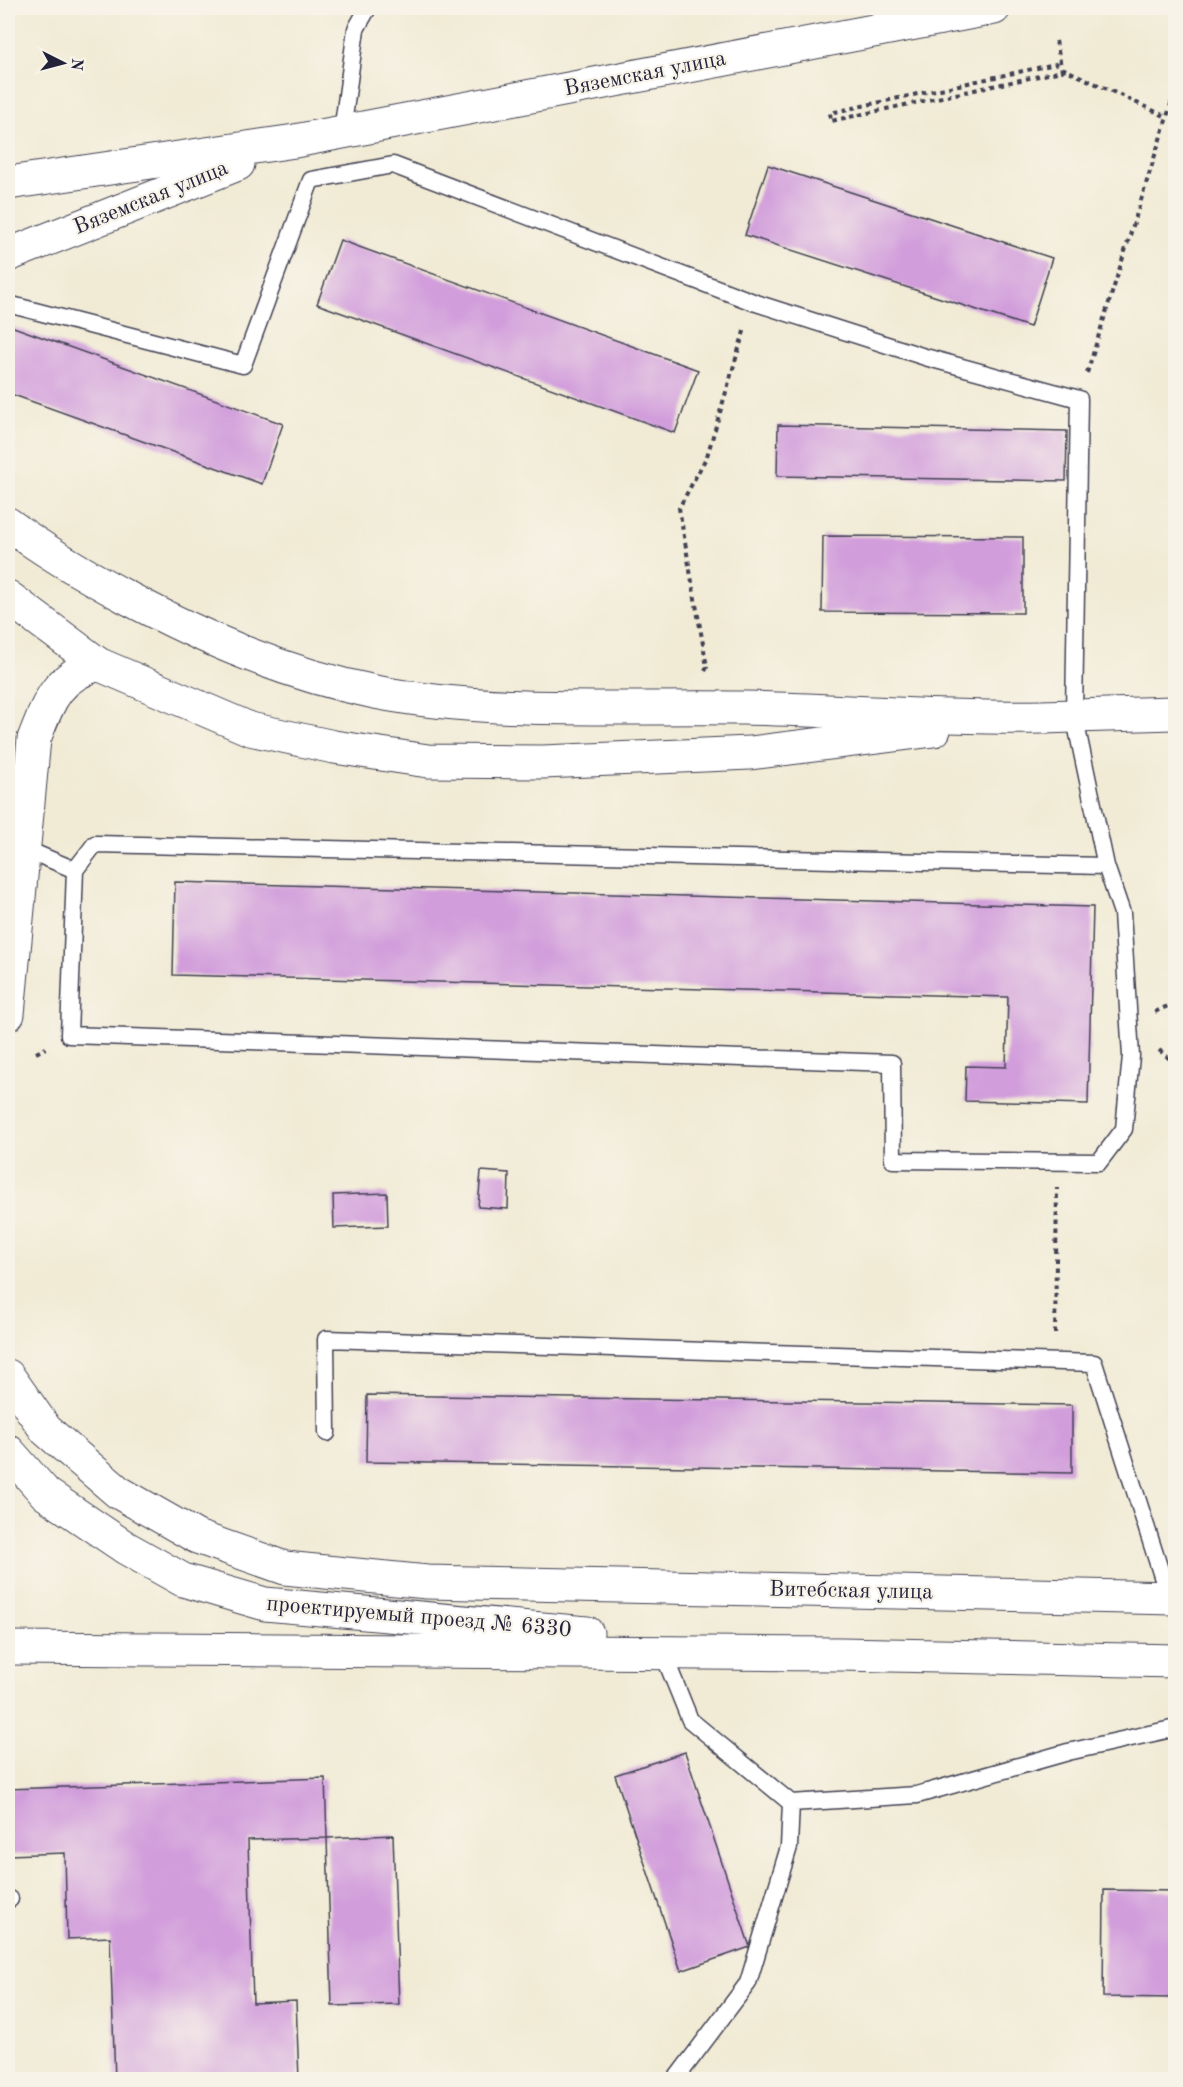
<svg xmlns="http://www.w3.org/2000/svg" width="1183" height="2087" font-family="'Old Standard TT',serif">
<rect width="100%" height="100%" fill="#f7f3e8"/>
<filter id="ink" filterUnits="userSpaceOnUse"><feTurbulence type="fractalNoise" baseFrequency=".0167" numOctaves="2"/><feDisplacementMap in="SourceGraphic" scale="12" xChannelSelector="R" yChannelSelector="G"/><feConvolveMatrix kernelMatrix="1 2 1 2 8 2 1 2 1" color-interpolation-filters="sRGB"/></filter>
<filter id="wash" filterUnits="userSpaceOnUse"><feTurbulence type="fractalNoise" baseFrequency=".008" numOctaves="4" result="noise"/><feDisplacementMap in="SourceGraphic" scale="24" xChannelSelector="R" yChannelSelector="G"/><feGaussianBlur stdDeviation="1.35" result="paint"/><feColorMatrix in="noise" values="0 0 0 0 0 0 0 0 0 0 0 0 0 0 0 0 0 1.4 0 .05"/><feComposite in="paint" operator="in"/></filter>
<g filter="url(#wash)">
<rect width="100%" height="100%" fill="#f1ebd5"/>
<g id="blocks">
<!-- building -->
<g fill="#d19ddb">
<polygon points="456,8 501,8 502,9 458,17"/>
<polygon points="768,165 1052,258 1030,327 745,235"/>
<polygon points="340,240 698,370 675,433 317,304"/>
<polygon points="8,325 283,424 262,484 8,393"/>
<polygon points="778,425 1067,431 1066,481 777,476"/>
<polygon points="823,536 1023,537 1023,613 822,612"/>
<polygon points="175,882 1093,907 1088,1104 965,1101 966,1066 1006,1067 1008,997 173,975"/>
<polygon points="481,1171 509,1173 508,1209 478,1207"/>
<polygon points="387,1193 388,1226 334,1228 333,1195"/>
<polygon points="367,1395 1072,1405 1072,1473 366,1462"/>
<polygon points="685,1752 750,1947 681,1971 615,1775"/>
<polygon points="325,1778 327,1838 248,1840 253,2003 296,2001 299,2080 115,2080 110,1937 67,1939 65,1853 8,1855 8,1789"/>
<polygon points="393,1835 399,2004 332,2006 327,1838"/>
<polygon points="1104,1890 1176,1891 1176,1998 1103,1997"/>
</g>
</g>
</g>
<g filter="url(#ink)">
<use href="#blocks" fill-opacity="0" stroke="#414052" stroke-width="1.5"/>
<g fill="none" stroke-linecap="round" stroke-linejoin="round">
<!-- lane casing -->
<g stroke="#414052" stroke-width="19">
<g id="lane">
<polyline points="342,132 356,29 368,8"/>
<polyline points="8,304 243,365 311,180 393,165 753,302 925,357 1079,399 1074,715 1106,866 1122,913 1131,1056 1124,1129 1099,1162 893,1160 892,1063 69,1035 75,870 95,844 1106,866"/>
<polyline points="23,848 75,870"/>
<polyline points="327,1433 326,1339 1094,1363 1169,1598"/>
<polyline points="663,1653 690,1720 791,1803"/>
<polyline points="8,1899 10,1899"/>
<polyline points="675,2080 748,1983 789,1847 791,1803 917,1795 1068,1752 1176,1728"/>
</g>
</g>
<!-- secondary casing -->
<g stroke="#414052" stroke-width="35">
<g id="secondary">
<polyline points="8,183 295,141 994,8"/>
<polyline points="8,255 238,164"/>
<path d="M8 524C47 553 83 574 126 597 205 639 286 674 375 692 493 715 624 706 744 708 843 710 943 719 1042 717 1086 716 1131 714 1176 713"/>
<polyline points="8,597 98,664 250,729 334,747 428,761 543,762 750,753 934,730"/>
<path d="M8 1014 34 739C49 701 56 677 98 664"/>
<polyline points="8,1376 46,1430 118,1492 197,1537 285,1568 427,1582 1176,1598"/>
<polyline points="8,1451 46,1494 126,1548 183,1580 265,1604 587,1633"/>
<polyline points="8,1648 840,1654 1176,1661"/>
</g>
</g>
<!-- path -->
<g stroke="#414052" stroke-width="4" stroke-dasharray="4.5 4.5" stroke-linecap="butt">
<polyline points="1056,41 1062,71 831,121 830,113 1060,63"/>
<polyline points="1062,68 1167,117"/>
<polyline points="1087,373 1176,88"/>
<polyline points="705,671 707,667 679,508 707,456 745,328"/>
<polyline points="1155,1012 1176,1002"/>
<polyline points="1159,1050 1176,1064"/>
<polyline points="36,1053 46,1048"/>
<polyline points="1055,1334 1057,1188"/>
</g>
<!-- lane -->
<use href="#lane" stroke="#fff" stroke-width="16"/>
<!-- secondary -->
<use href="#secondary" stroke="#fff" stroke-width="33"/>
</g>
</g>
<g text-anchor="middle" dominant-baseline="central" stroke-width="4.5" stroke-linejoin="round" paint-order="stroke">
<!-- street labels -->
<g font-size="22" fill="#22223b" stroke="#f7f3e8">
<text transform="translate(645 74) rotate(-11)">Вяземская улица</text>
<text transform="translate(151 198) rotate(-22)">Вяземская улица</text>
<text transform="translate(851 1591) rotate(1)">Витебская улица</text>
<text transform="translate(419 1617) rotate(5)">проектируемый проезд № 6330</text>
</g>
</g>
<!-- margin -->
<rect width="1183" height="2087" fill="none" stroke="#f7f3e8" stroke-width="30"/>
<!-- north arrow -->
<g transform="translate(63 63) rotate(96)" stroke="#f7f3e8" stroke-width="4.5" paint-order="stroke">
<path d="M0-4.5L10 22L0 15L-10 22Z" fill="#22223b"/>
<text y="-9" font-size="16" font-weight="bold" text-anchor="middle" fill="#22223b">N</text>
</g>
</svg>
